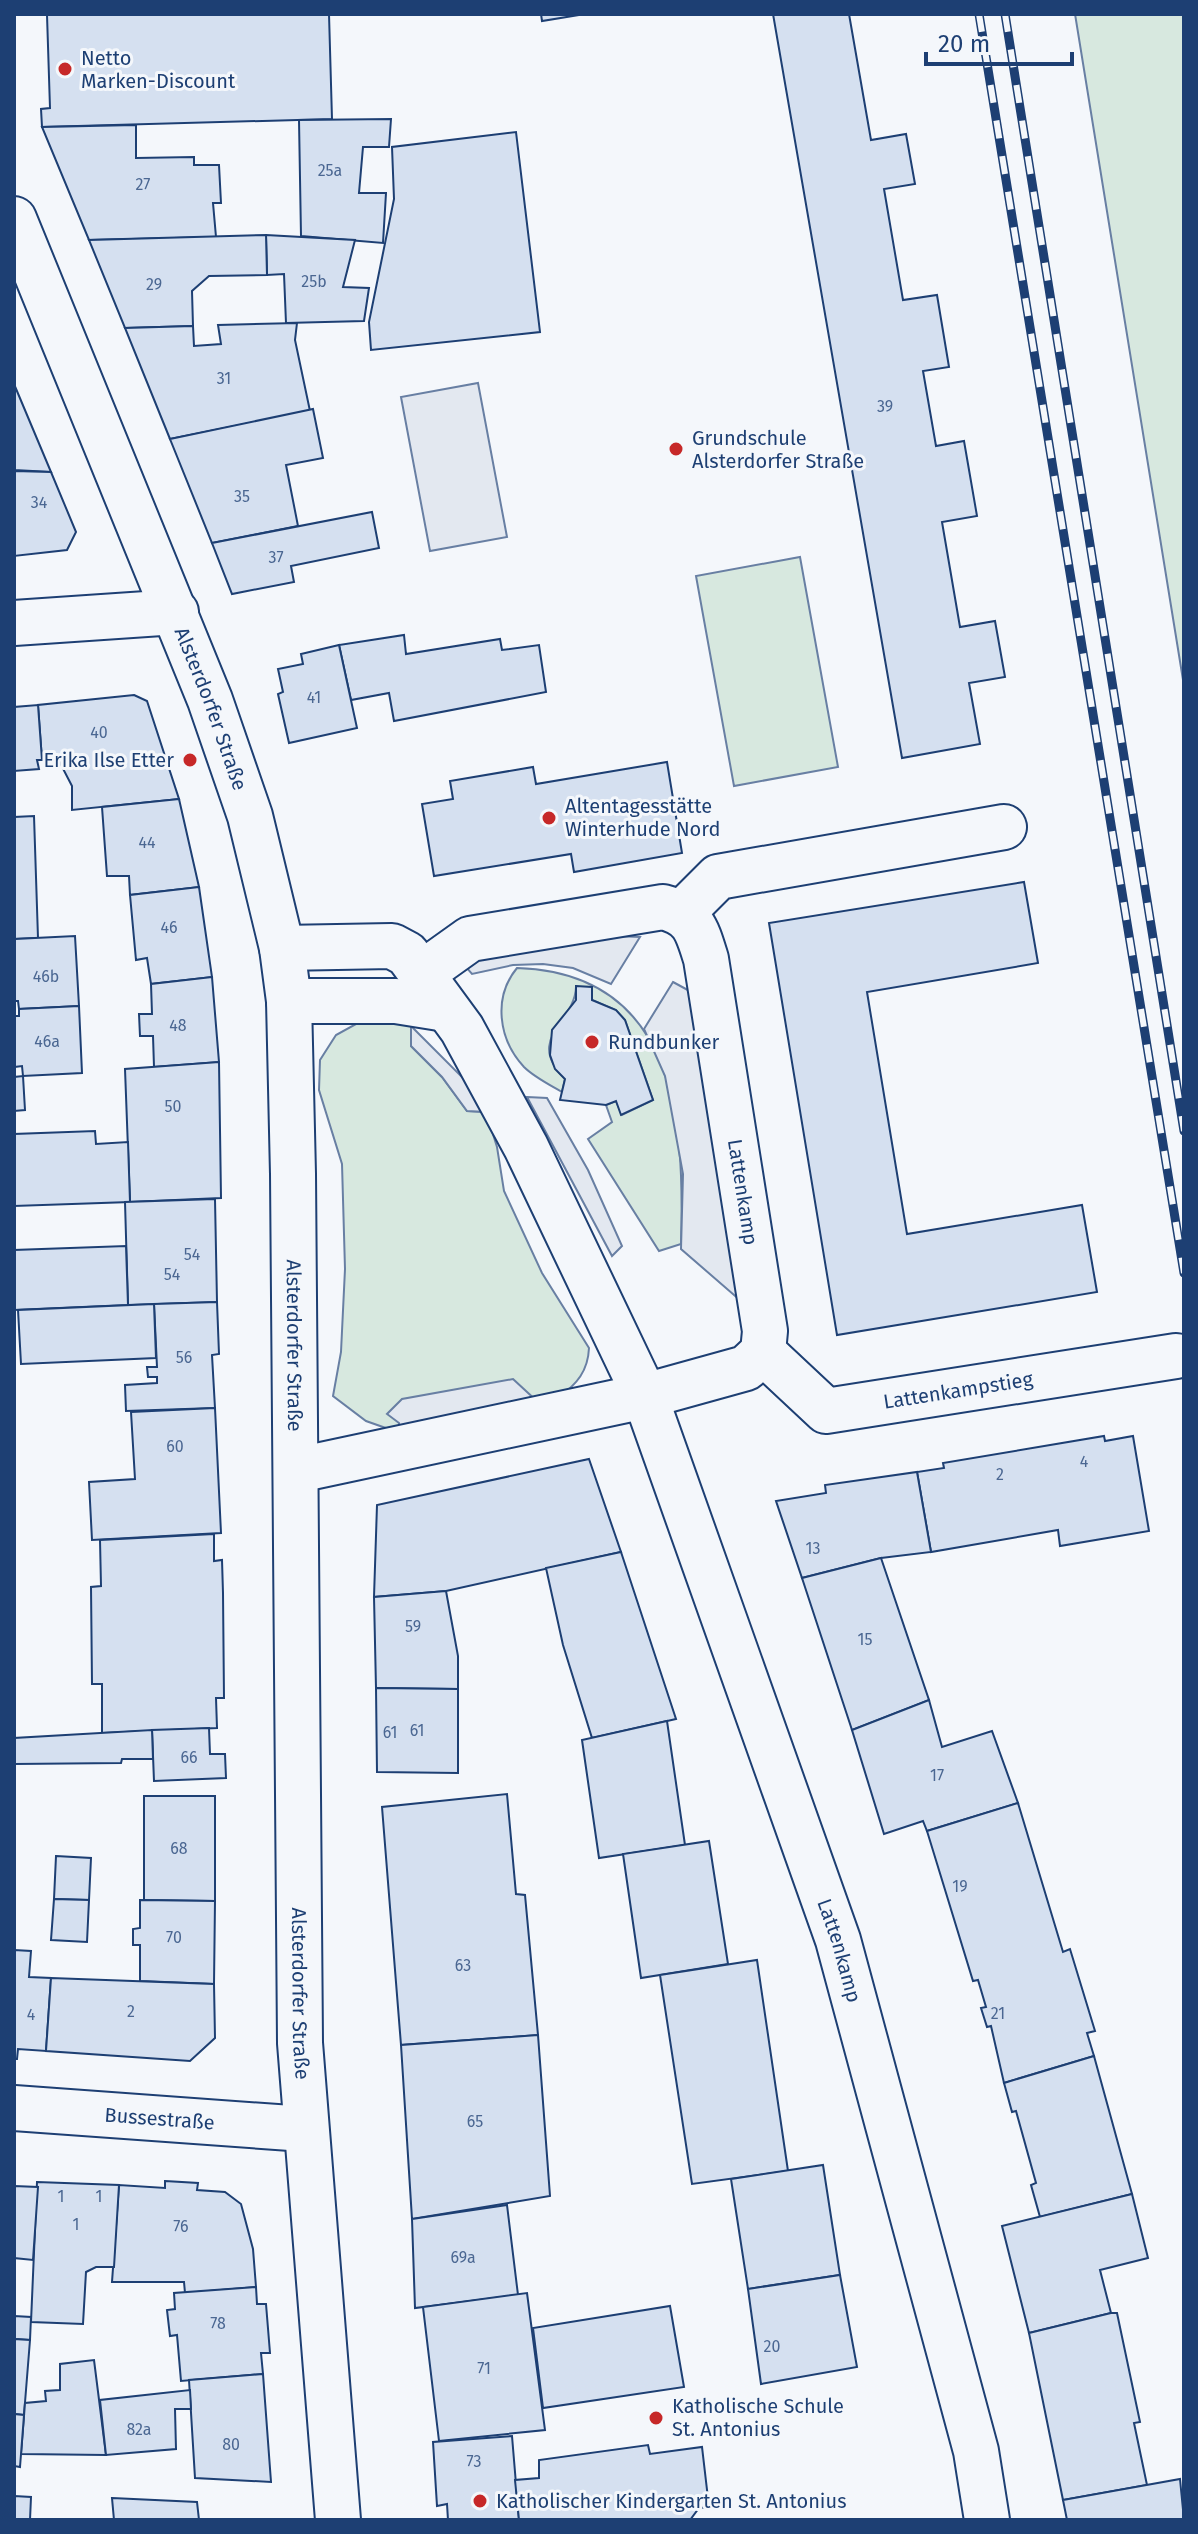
<svg xmlns="http://www.w3.org/2000/svg" width="1198" height="2534" font-family="'Fira Sans',sans-serif">
<rect width="100%" height="100%" fill="#f4f7fb"/>
<!-- green -->
<g fill="#d7e8df" stroke="#687fa3" stroke-width="2">
<polygon points="1075,14 1184,14 1184,686"/>
<polygon points="800,557 838,767 734,786 696,576"/>
<path d="M517 968C675 973 685 1118 681 1244L659 1251 588 1139 612 1122 606 1105 616 1101 622 1115 653 1100 625 1020 616 1010 592 1000 591 987H576C575 1023 524 1038 565 1079L562 1092C550 1085 534 1077 524 1067 498 1039 493 997 517 968Z"/>
<path d="M365 1019 399 1020 411 1026V1046L442 1077 467 1111 486 1112 497 1147 504 1191 542 1273 589 1348C588 1371 577 1384 559 1397L399 1423 400 1433 366 1421 333 1396 341 1352 345 1269 342 1164 319 1090 320 1060 336 1035Z"/>
</g>
<!-- parking -->
<g fill="#e3e8f0" stroke="#687fa3" stroke-width="2">
<polygon points="478,383 507,537 430,551 401,397"/>
<polygon points="590,935 640,937 611,984 573,968 543,964 513,965 472,974 458,958"/>
<polygon points="673,982 697,995 749,1308 681,1249 683,1174 665,1076 644,1029"/>
<polygon points="411,1026 470,1085 486,1112 467,1111 442,1077 411,1046"/>
<polygon points="527,1097 547,1098 588,1170 622,1246 612,1256"/>
<polygon points="513,1379 540,1404 400,1433 399,1423 387,1414 402,1399"/>
</g>
<!-- building -->
<g fill="#d5e0f0" stroke="#1d3f73" stroke-width="2">
<polygon points="38,14 329,14 332,119 42,127 41,109 50,108 47,15"/>
<polygon points="541,14 585,14 542,21"/>
<polygon points="773,14 849,14 871,140 906,134 915,184 884,189 903,300 937,295 949,367 923,371 936,446 964,441 977,516 942,522 960,627 995,621 1005,677 969,683 980,744 902,758"/>
<polygon points="391,119 389,147 363,147 359,193 386,193 383,243 301,236 299,120"/>
<polygon points="136,125 136,158 194,157 194,165 219,165 221,203 213,203 216,237 89,240 42,127"/>
<polygon points="516,132 540,332 371,350 369,322 394,199 392,147"/>
<polygon points="266,235 355,240 343,287 369,288 364,321 286,323 284,274 267,275"/>
<polygon points="266,235 267,275 209,276 192,291 193,326 125,328 89,240"/>
<polygon points="297,323 295,340 310,411 170,439 125,328 193,326 194,346 221,344 218,325"/>
<polygon points="14,384 51,472 14,470"/>
<polygon points="313,409 323,458 286,465 298,526 212,543 170,439"/>
<polygon points="14,471 51,472 76,532 67,550 14,556"/>
<polygon points="372,512 379,548 291,566 294,582 232,594 212,543"/>
<polygon points="404,635 406,654 500,639 502,650 539,645 546,692 394,721 389,693 351,700 339,645"/>
<polygon points="339,645 357,728 289,743 278,694 283,692 278,669 303,664 301,654"/>
<polygon points="134,695 147,701 179,799 72,810 72,786 58,759 42,760 38,705"/>
<polygon points="38,705 42,760 37,760 39,769 14,771 14,707"/>
<polygon points="667,762 682,853 574,872 571,854 434,876 422,804 453,799 450,781 533,767 536,784"/>
<polygon points="179,799 199,887 130,895 129,876 107,876 102,807"/>
<polygon points="34,816 38,938 14,939 14,817"/>
<polygon points="1024,882 1038,963 867,992 907,1234 1082,1205 1097,1292 837,1335 769,923"/>
<polygon points="199,887 212,977 151,984 147,958 136,960 130,895"/>
<polygon points="75,936 79,1006 19,1009 18,1001 14,1001 15,939"/>
<polygon points="212,977 219,1062 154,1067 153,1036 140,1036 139,1014 152,1014 151,984"/>
<polygon points="576,986 592,987 592,1000 616,1010 625,1020 653,1100 621,1115 616,1101 606,1105 560,1100 565,1079 555,1069 550,1055 552,1030 576,1000"/>
<polygon points="79,1006 82,1073 23,1076 22,1066 14,1067 14,1016 19,1016 19,1009"/>
<polygon points="219,1062 221,1198 130,1202 125,1069"/>
<polygon points="23,1076 25,1110 14,1111 14,1077"/>
<polygon points="95,1131 96,1144 128,1142 130,1202 14,1206 14,1134"/>
<polygon points="215,1199 217,1302 128,1305 125,1202"/>
<polygon points="126,1246 128,1305 14,1310 14,1250"/>
<polygon points="217,1302 219,1354 212,1355 215,1408 126,1411 125,1385 157,1383 157,1377 148,1377 147,1367 157,1367 154,1304"/>
<polygon points="154,1304 156,1358 21,1364 18,1310"/>
<polygon points="215,1408 221,1533 92,1540 89,1482 135,1479 131,1412"/>
<polygon points="1104,1436 1105,1441 1133,1436 1149,1531 1060,1546 1058,1530 931,1552 917,1472 944,1468 943,1463"/>
<polygon points="589,1459 621,1552 446,1591 374,1597 377,1505"/>
<polygon points="917,1472 931,1552 881,1558 802,1578 776,1501 826,1493 825,1485"/>
<polygon points="214,1534 214,1561 222,1560 223,1593 224,1698 216,1698 217,1728 102,1733 102,1684 92,1684 91,1587 101,1586 100,1540"/>
<polygon points="621,1552 676,1719 592,1738 563,1645 546,1568"/>
<polygon points="881,1558 929,1700 852,1730 802,1578"/>
<polygon points="446,1591 458,1656 458,1689 376,1688 374,1597"/>
<polygon points="376,1688 458,1689 458,1773 377,1772"/>
<polygon points="929,1700 942,1747 992,1731 1018,1803 927,1831 923,1821 884,1834 852,1730"/>
<polygon points="667,1721 685,1845 599,1858 582,1740"/>
<polygon points="209,1728 210,1754 225,1754 226,1778 154,1781 152,1730"/>
<polygon points="152,1730 153,1759 122,1759 121,1763 14,1764 14,1738"/>
<polygon points="507,1794 516,1894 525,1895 538,2035 401,2045 382,1807"/>
<polygon points="144,1796 215,1796 215,1901 144,1900"/>
<polygon points="1018,1803 1063,1952 1070,1949 1095,2031 1087,2033 1094,2056 1004,2083 991,2026 987,2027 981,2008 986,2007 978,1980 973,1981 927,1831"/>
<polygon points="709,1841 728,1964 641,1978 623,1854"/>
<polygon points="56,1856 91,1858 89,1900 54,1899"/>
<polygon points="54,1899 89,1900 87,1942 51,1940"/>
<polygon points="140,1900 215,1901 214,1984 140,1981 140,1945 133,1945 133,1929 140,1928"/>
<polygon points="14,1950 31,1951 29,1977 51,1978 46,2051 18,2049 17,2059 14,2059"/>
<polygon points="757,1960 788,2171 692,2184 660,1975"/>
<polygon points="51,1978 214,1984 215,2038 190,2061 46,2051"/>
<polygon points="538,2035 550,2196 412,2219 401,2045"/>
<polygon points="1094,2056 1132,2194 1040,2217 1031,2185 1036,2183 1016,2111 1012,2112 1004,2083"/>
<polygon points="823,2165 840,2275 748,2289 731,2179"/>
<polygon points="165,2181 198,2183 197,2190 225,2192 241,2204 253,2249 256,2287 185,2293 184,2282 112,2282 119,2185 165,2188"/>
<polygon points="37,2182 119,2185 114,2267 96,2267 86,2272 83,2324 31,2322"/>
<polygon points="14,2186 38,2187 33,2260 14,2258"/>
<polygon points="1132,2194 1148,2258 1100,2270 1111,2313 1029,2333 1002,2226"/>
<polygon points="507,2205 518,2295 415,2308 412,2219"/>
<polygon points="840,2275 857,2367 761,2384 748,2289"/>
<polygon points="256,2287 257,2304 266,2304 270,2353 261,2353 263,2374 181,2381 177,2335 170,2336 167,2310 175,2309 174,2293"/>
<polygon points="527,2293 545,2430 439,2441 423,2307"/>
<polygon points="670,2306 684,2387 543,2408 533,2328"/>
<polygon points="1111,2313 1117,2313 1140,2422 1134,2423 1147,2485 1063,2500 1029,2333"/>
<polygon points="14,2316 31,2317 30,2340 14,2339"/>
<polygon points="14,2339 30,2340 24,2415 14,2414"/>
<polygon points="94,2360 106,2455 21,2454 25,2403 46,2401 45,2391 60,2390 60,2364"/>
<polygon points="263,2374 271,2482 195,2478 189,2380"/>
<polygon points="190,2390 191,2409 175,2409 176,2449 106,2455 100,2400"/>
<polygon points="14,2414 24,2415 20,2467 14,2466"/>
<polygon points="512,2436 519,2520 448,2520 447,2504 437,2506 433,2442"/>
<polygon points="648,2445 650,2454 702,2447 709,2507 699,2508 690,2520 519,2520 515,2480 539,2478 539,2460"/>
<polygon points="1180,2479 1184,2520 1067,2520 1063,2500"/>
<polygon points="14,2496 31,2497 30,2520 14,2520"/>
<polygon points="112,2498 197,2502 199,2520 114,2520"/>
</g>
<g fill="none" stroke-linecap="round" stroke-linejoin="round">
<!-- minor casing -->
<g stroke="#1d3f73" stroke-width="48">
<g id="minor">
<polyline points="14,623 176,612"/>
<polyline points="683,912 718,877 1004,827"/>
<path id="s1" d="M282 948 392 946 407 954 462 1029 526 1147 645 1396 838 1940 976 2451 987 2520"/>
<polyline points="289,1001 396,1001 446,1009"/>
<path id="s2" d="M763 1352 826 1411 1176 1356"/>
<path d="M298 1470 645 1396 746 1368 763 1352 765 1331 706 959C697 930 694 915 663 907L470 939 421 974"/>
<path id="s3" d="M14 2108 305 2129"/>
</g>
</g>
<!-- tertiary casing -->
<g stroke="#1d3f73" stroke-width="48">
<g id="tertiary">
<path id="s4" d="M14 219 210 700 250 816 282 948 289 1001 293 1174 300 2043 338 2520"/>
</g>
</g>
<!-- minor -->
<use href="#minor" stroke="#f4f7fb" stroke-width="44"/>
<!-- tertiary -->
<use href="#tertiary" stroke="#f4f7fb" stroke-width="44"/>
<!-- rail casing -->
<g stroke="#1d3f73" stroke-width="9">
<g id="rail">
<polyline points="979,14 1184,1273"/>
<polyline points="1005,14 1184,1131"/>
</g>
</g>
<!-- rail -->
<use href="#rail" stroke="#f4f7fb" stroke-width="6" stroke-dasharray="18" stroke-linecap="butt"/>
</g>
<!-- markers -->
<g fill="#c62828" stroke="#f4f7fb" stroke-width="3">
<circle cx="65" cy="69" r="8"/>
<circle cx="676" cy="449" r="8"/>
<circle cx="190" cy="760" r="8"/>
<circle cx="549" cy="818" r="8"/>
<circle cx="592" cy="1042" r="8"/>
<circle cx="656" cy="2418" r="8"/>
<circle cx="480" cy="2501" r="8"/>
</g>
<g text-anchor="middle" dominant-baseline="central" stroke-width="6" stroke-linejoin="round" paint-order="stroke">
<!-- number labels -->
<g font-size="16" fill="#4b6792">
<text x="330" y="170">25a</text>
<text x="143" y="184">27</text>
<text x="314" y="281">25b</text>
<text x="154" y="284">29</text>
<text x="224" y="378">31</text>
<text x="885" y="406">39</text>
<text x="242" y="496">35</text>
<text x="39" y="502">34</text>
<text x="276" y="557">37</text>
<text x="314" y="697">41</text>
<text x="99" y="732">40</text>
<text x="147" y="842">44</text>
<text x="169" y="927">46</text>
<text x="46" y="976">46b</text>
<text x="178" y="1025">48</text>
<text x="47" y="1041">46a</text>
<text x="173" y="1106">50</text>
<text x="192" y="1254">54</text>
<text x="172" y="1274">54</text>
<text x="184" y="1357">56</text>
<text x="175" y="1446">60</text>
<text x="1084" y="1461">4</text>
<text x="1000" y="1474">2</text>
<text x="813" y="1548">13</text>
<text x="413" y="1626">59</text>
<text x="865" y="1639">15</text>
<text x="417" y="1730">61</text>
<text x="390" y="1732">61</text>
<text x="189" y="1757">66</text>
<text x="937" y="1775">17</text>
<text x="179" y="1848">68</text>
<text x="960" y="1886">19</text>
<text x="174" y="1937">70</text>
<text x="463" y="1965">63</text>
<text x="131" y="2011">2</text>
<text x="998" y="2013">21</text>
<text x="31" y="2014">4</text>
<text x="475" y="2121">65</text>
<text x="61" y="2196">1</text>
<text x="99" y="2196">1</text>
<text x="76" y="2224">1</text>
<text x="181" y="2226">76</text>
<text x="463" y="2257">69a</text>
<text x="218" y="2323">78</text>
<text x="772" y="2346">20</text>
<text x="484" y="2368">71</text>
<text x="139" y="2429">82a</text>
<text x="231" y="2444">80</text>
<text x="474" y="2461">73</text>
</g>
<!-- poi labels -->
<g font-size="20" fill="#1d3f73" stroke="#f4f7fb" text-anchor="start">
<text x="81" y="58">Netto<tspan x="81" dy="23">Marken-Discount</tspan></text>
<text x="692" y="438">Grundschule<tspan x="692" dy="23">Alsterdorfer Straße</tspan></text>
<text x="174" y="760" text-anchor="end">Erika Ilse Etter</text>
<text x="565" y="806">Altentagesstätte<tspan x="565" dy="23">Winterhude Nord</tspan></text>
<text x="608" y="1042">Rundbunker</text>
<text x="672" y="2406">Katholische Schule<tspan x="672" dy="23">St. Antonius</tspan></text>
<text x="496" y="2501">Katholischer Kindergarten St. Antonius</text>
</g>
<!-- street labels -->
<g font-size="20" fill="#1d3f73" stroke="#f4f7fb">
<text stroke="none"><textPath href="#s4" startOffset="528">Alsterdorfer Straße</textPath></text>
<text transform="translate(743 1192) rotate(81)">Lattenkamp</text>
<text stroke="none"><textPath href="#s4" startOffset="1176">Alsterdorfer Straße</textPath></text>
<text stroke="none"><textPath href="#s2" startOffset="220">Lattenkampstieg</textPath></text>
<text stroke="none"><textPath href="#s1" startOffset="1218">Lattenkamp</textPath></text>
<text stroke="none"><textPath href="#s4" startOffset="1824">Alsterdorfer Straße</textPath></text>
<text stroke="none"><textPath href="#s3" startOffset="146">Bussestraße</textPath></text>
</g>
</g>
<!-- border -->
<rect width="1198" height="2534" fill="none" stroke="#1d3f73" stroke-width="32"/>
<!-- scale -->
<path d="M926 52v12h146v-12" fill="none" stroke="#1d3f73" stroke-width="4"/>
<text x="938" y="52" font-size="24" fill="#1d3f73" stroke="#f4f7fb" stroke-width="6" paint-order="stroke">20 m</text>
</svg>
